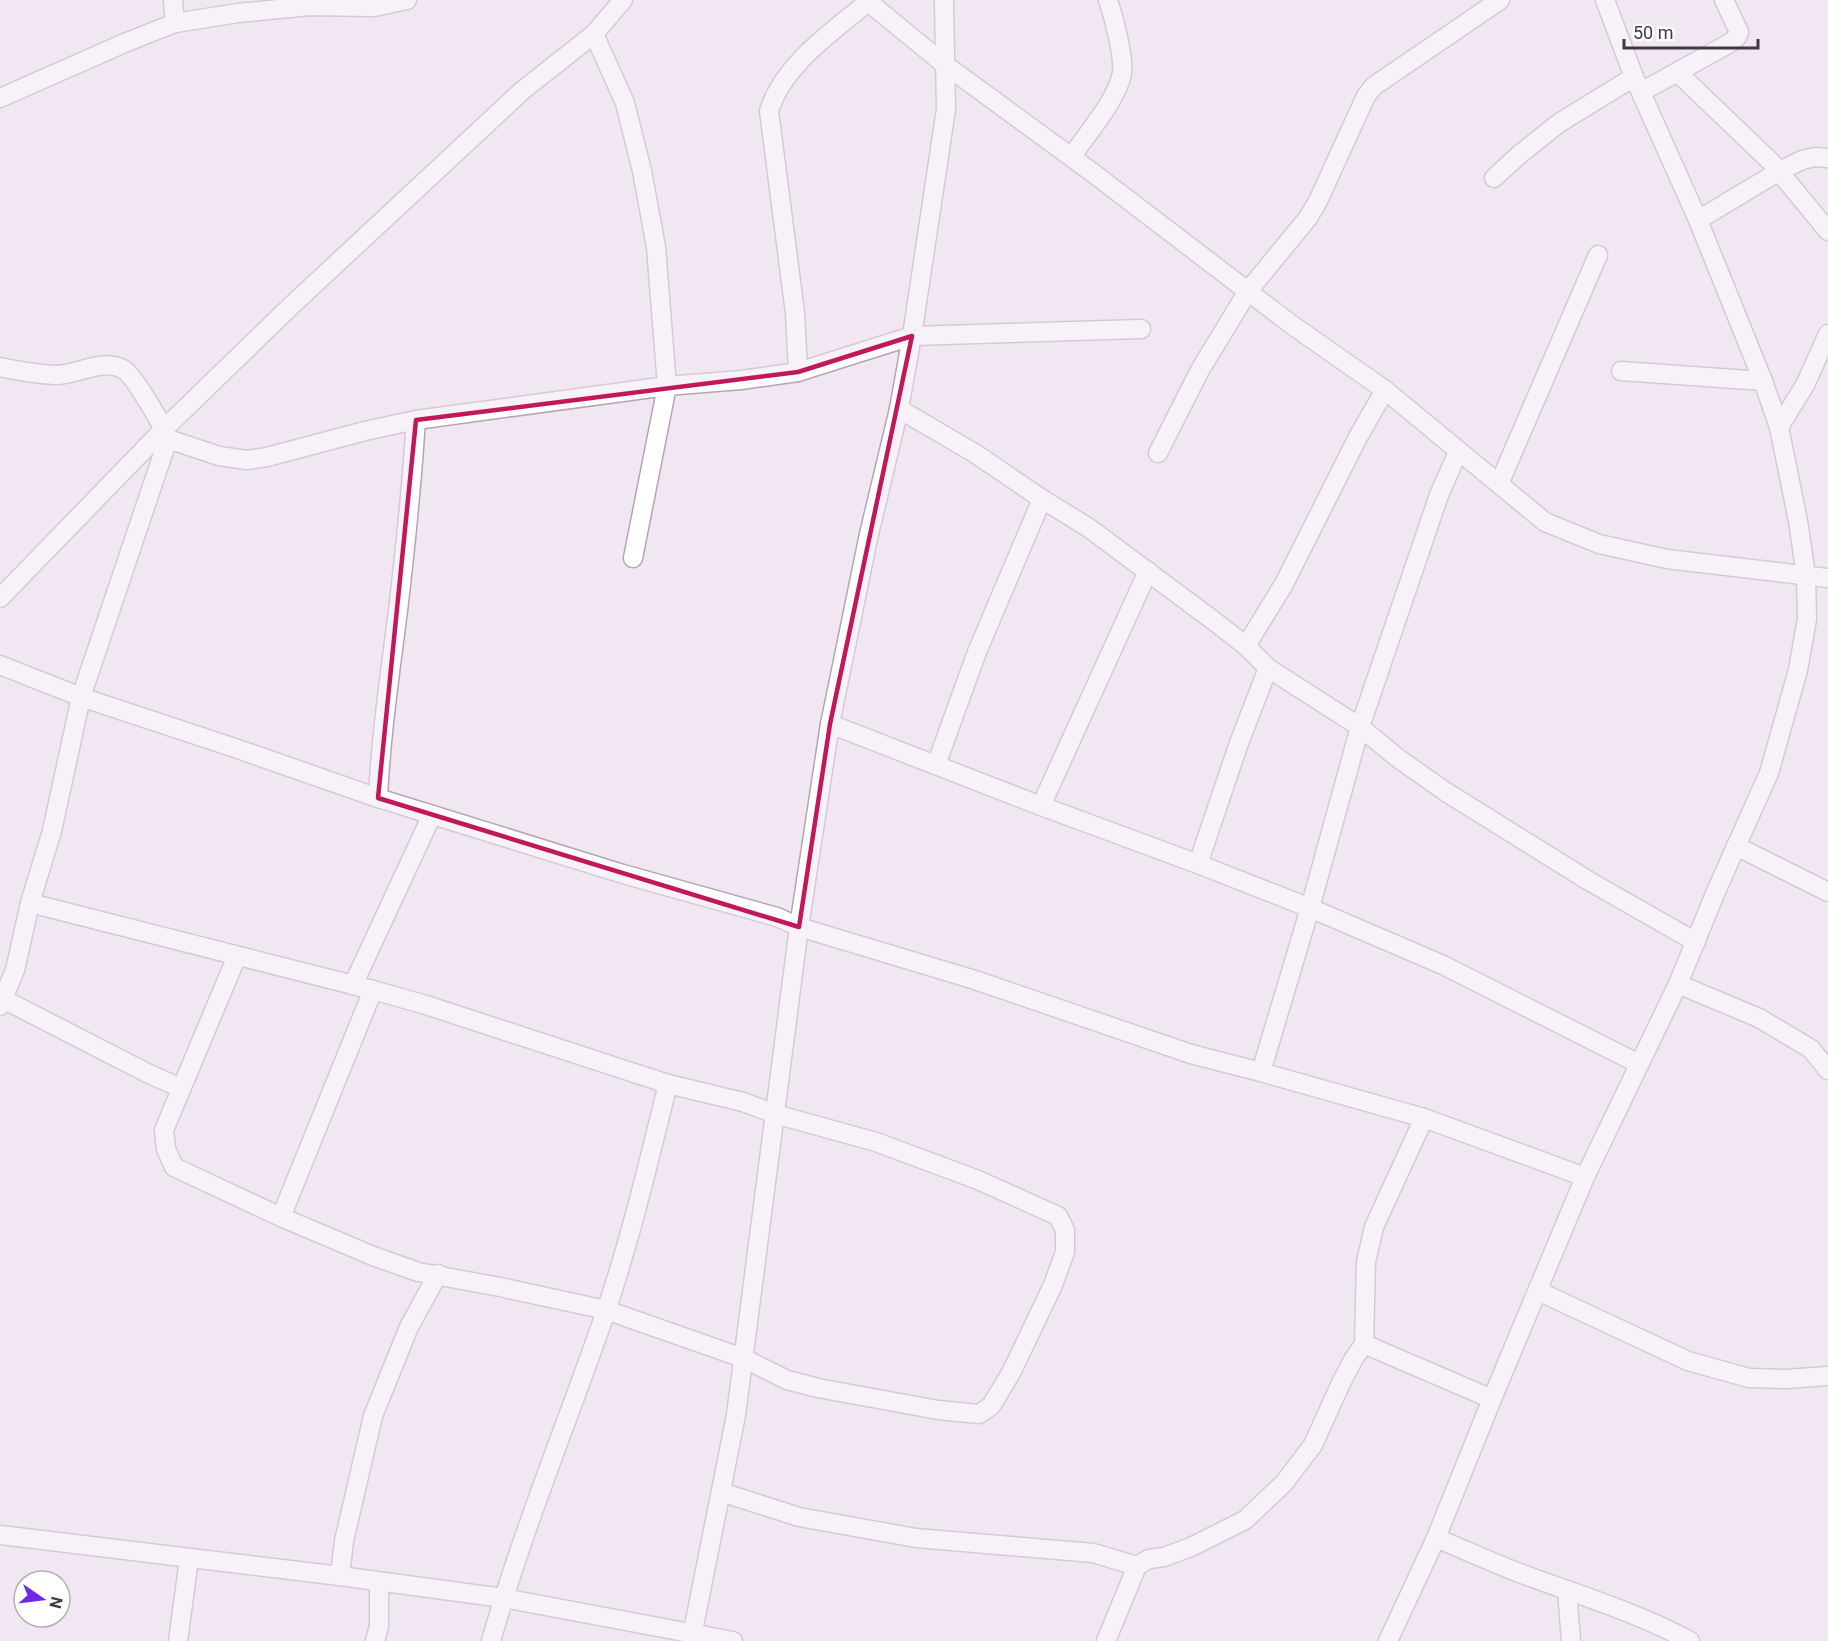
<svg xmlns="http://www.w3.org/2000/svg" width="1828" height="1641" font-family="Roboto,sans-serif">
<rect width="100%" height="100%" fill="#f1e7f2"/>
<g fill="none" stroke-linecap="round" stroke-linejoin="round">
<!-- street casing -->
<g stroke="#b5a4b7" stroke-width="21">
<g id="street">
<polyline points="173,0 175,23"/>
<polyline points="866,0 944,64 1093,173 1292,325 1385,390 1545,522 1599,544 1667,559 1828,578"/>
<polyline points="594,34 625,103 642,171 656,247 667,386 633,558"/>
<polyline points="1677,72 1771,162 1828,231"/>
<polyline points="1641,92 1730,43 1737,37 1739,32 1724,0"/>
<polyline points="0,98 127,42 175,23 238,13 310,6 374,7 407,0"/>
<path d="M1071 157C1086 136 1118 98 1122 73 1124 56 1114 18 1108 0"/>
<polyline points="1494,178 1519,155 1559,123 1634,77"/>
<polyline points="1698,220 1778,172 1802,160 1815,157 1828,158"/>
<path d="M0 367C18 371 37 374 55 375 78 375 102 358 123 369 134 375 163 426 168 439L81 697 52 831 30 903 15 970 0 1006"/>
<polyline points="1621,371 1763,381"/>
<path d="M798 372 795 313 769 111C783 65 832 32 868 2"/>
<polyline points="899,409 976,454 1042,499 1089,528 1214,621 1246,646 1268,668 1360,727 1399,759 1446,792 1589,881 1696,942"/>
<polyline points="1779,427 1805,385 1828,334"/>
<polyline points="168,439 219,456 247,460 267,457 365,431 416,420 667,386 741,380 798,372 912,336 1141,329"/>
<polyline points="1158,453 1200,370 1248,291 1308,218 1318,201 1366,96 1374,86 1500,0"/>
<polyline points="1499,484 1598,255"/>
<polyline points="0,598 164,429 292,305 523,90 594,34 623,0"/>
<polyline points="1246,646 1284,584 1358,437 1385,390"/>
<polyline points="0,665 81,697 235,748 378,798 623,874 777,917 799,927 975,980 1191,1054 1261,1072 1424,1118 1585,1177"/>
<polyline points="830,724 1041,806 1198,864 1310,908 1443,965 1639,1064"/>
<polyline points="936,765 977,652 1042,499"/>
<path d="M378 798C381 732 391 668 399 602 406 542 412 481 416 420"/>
<polyline points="1041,806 1148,571"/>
<polyline points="1736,846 1828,892"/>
<polyline points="1198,864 1239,743 1268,668"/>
<polyline points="30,903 373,990 426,1005 668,1084 743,1102 775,1114 876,1142 978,1180 1058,1216 1065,1230 1065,1252 1053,1285 1011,1373 991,1406 979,1414 938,1410 818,1388 787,1380 743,1358 606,1310 500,1287 418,1272 373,1256 281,1217 174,1167 166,1149 164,1130 237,956"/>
<polyline points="1678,984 1759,1018 1811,1049 1828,1070"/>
<polyline points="353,985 432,815"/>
<polyline points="3,999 149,1074 181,1088"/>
<polyline points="1261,1072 1310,908 1360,727 1439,495 1458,452"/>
<polyline points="281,1217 373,990"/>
<polyline points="1538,1291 1688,1361 1749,1378 1786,1379 1828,1376"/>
<polyline points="1364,1344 1492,1399"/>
<polyline points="721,1492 799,1517 916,1538 1093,1553 1137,1566"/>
<polyline points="0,1535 340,1576 503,1598 733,1641"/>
<path d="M1436 1538C1465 1550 1493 1563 1522 1574 1579 1595 1636 1612 1690 1641"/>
<polyline points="340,1576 344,1541 373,1416 409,1327 438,1274"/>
<polyline points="1567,1590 1571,1641"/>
<polyline points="178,1641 189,1559"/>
<polyline points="375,1641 379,1626 379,1582"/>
<path d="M491 1641C523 1529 568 1421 606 1311 631 1237 649 1160 668 1084"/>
<polyline points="691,1641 736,1415 799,927 830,724 869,534 899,409 912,336 946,109 944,0"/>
<polyline points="1106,1641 1137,1566 1149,1559 1164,1557 1191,1547 1245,1520 1284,1483 1313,1445 1341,1383 1353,1360 1364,1344 1366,1262 1374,1227 1424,1118"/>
<polyline points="1388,1641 1436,1538 1492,1399 1585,1177 1678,984 1717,889 1769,773 1798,670 1807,619 1806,576 1798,521 1779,427 1763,381 1698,220 1634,77 1605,0"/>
</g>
</g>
<!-- street -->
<use href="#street" stroke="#fff" stroke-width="18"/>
</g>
<!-- marked area -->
<path d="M0 0H1828V1641H0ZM912 336 830 724 799 927 378 798 416 420 798 372Z" fill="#f1e7f2" fill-opacity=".55" fill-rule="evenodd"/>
<path fill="none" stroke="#c2185b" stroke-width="4.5" stroke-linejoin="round" d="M912 336 830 724 799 927 378 798 416 420 798 372Z"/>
<!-- north arrow -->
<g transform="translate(42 1599) rotate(104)"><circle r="28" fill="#ffffff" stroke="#b3afb5" stroke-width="1.5"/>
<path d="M0-4.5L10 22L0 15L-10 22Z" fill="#7027e9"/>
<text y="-9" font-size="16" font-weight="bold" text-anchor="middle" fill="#423745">N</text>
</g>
<!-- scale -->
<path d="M1624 39v9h134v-9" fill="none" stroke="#423745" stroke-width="3"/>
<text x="1633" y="39" font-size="18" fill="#423745" stroke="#ffffff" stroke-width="4.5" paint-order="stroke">50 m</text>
</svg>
